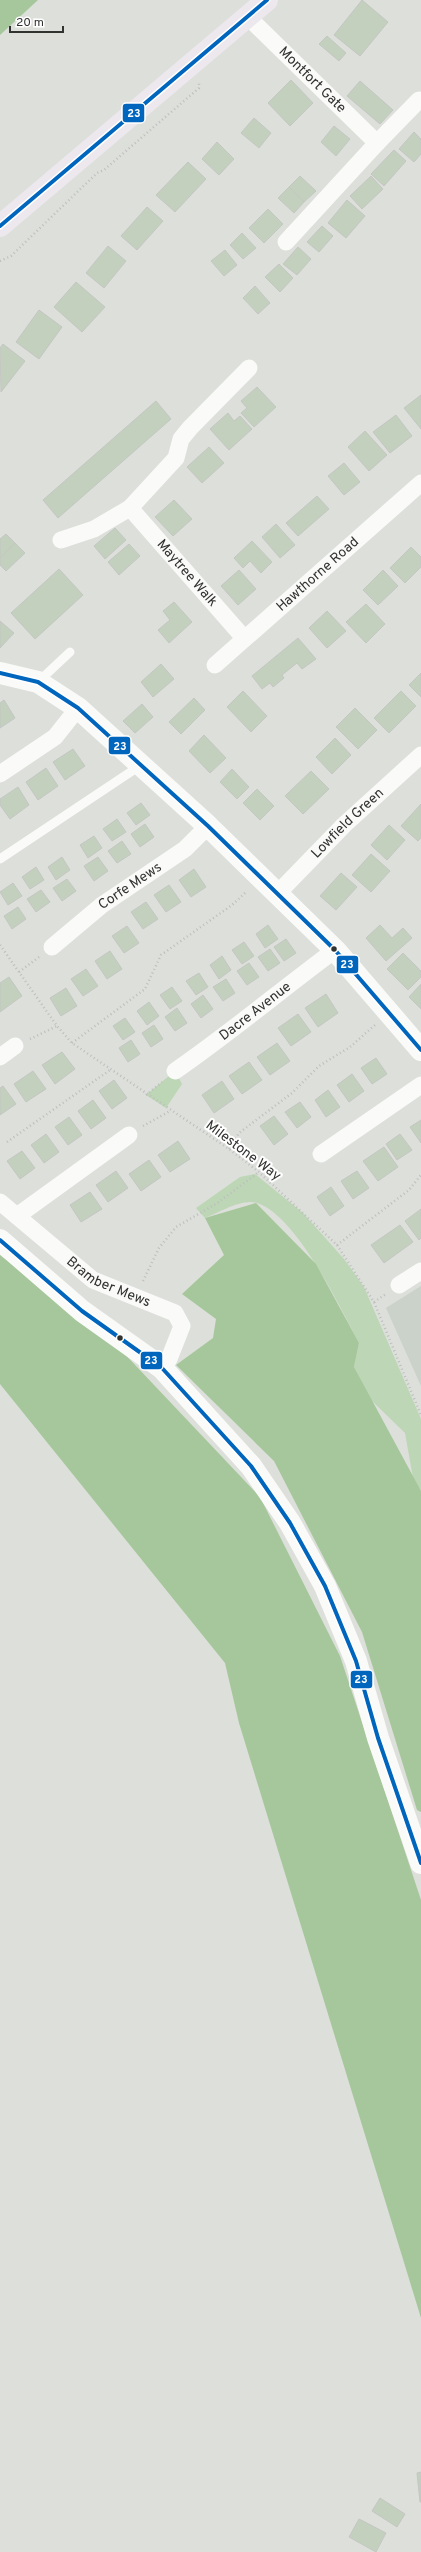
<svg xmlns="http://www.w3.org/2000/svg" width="421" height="2552" font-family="Overpass,sans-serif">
<rect width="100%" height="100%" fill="#dcdfda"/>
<!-- built -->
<polygon fill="#cbd2c9" points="421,1286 421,1386 386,1308"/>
<!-- green -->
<g fill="#bdd6b5">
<polygon points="175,1071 182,1084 166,1108 146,1095"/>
<path d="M255 1174 303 1213 344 1259 364 1287 421 1419V1491L413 1478 405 1433 371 1400 354 1367 359 1343C340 1307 296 1215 257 1203 242 1198 218 1213 205 1218L196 1208 240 1177Z"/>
</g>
<!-- forest -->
<g fill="#a6c79b">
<polygon points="0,0 38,0 0,35"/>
<polygon points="256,1203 316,1264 359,1343 354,1367 421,1491 421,1812 417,1810 362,1632 274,1461 176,1365 213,1338 216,1319 182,1294 224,1255 205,1218"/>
<polygon points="0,1255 119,1348 260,1497 340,1656 421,1900 421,2318 239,1723 225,1663 0,1384"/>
</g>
<!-- building -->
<g fill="#c3d0be" stroke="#c4c6c2">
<polygon points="362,0 388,22 360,56 334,35"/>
<polygon points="327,36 346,53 339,61 319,44"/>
<polygon points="291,80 313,103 290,126 268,103"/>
<polygon points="360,81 393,110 380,124 347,96"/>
<polygon points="254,118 271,133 259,148 241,133"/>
<polygon points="334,126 350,139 336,156 321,142"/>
<polygon points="414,132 421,139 421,154 414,162 399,149"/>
<polygon points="217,142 234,159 219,175 202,159"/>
<polygon points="394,150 406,161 384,186 371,174"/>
<polygon points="188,162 206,179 175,212 156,195"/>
<polygon points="300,176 316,191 304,202 289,187"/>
<polygon points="371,176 383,189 362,209 350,196"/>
<polygon points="289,187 304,202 294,213 278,198"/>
<polygon points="347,200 365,216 346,238 328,223"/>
<polygon points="147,207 163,221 137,250 121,236"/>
<polygon points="268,209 283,224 264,243 249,228"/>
<polygon points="322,226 333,236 319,252 307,242"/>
<polygon points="242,233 256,248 243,259 230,245"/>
<polygon points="108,246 126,261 104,288 86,273"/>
<polygon points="298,247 311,259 297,275 283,264"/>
<polygon points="225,250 237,265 224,276 211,261"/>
<polygon points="279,264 293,278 280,292 265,277"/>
<polygon points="76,282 105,307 82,332 54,307"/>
<polygon points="255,286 270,303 258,314 243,298"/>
<polygon points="39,310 62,327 39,359 16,342"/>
<polygon points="3,344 25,361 1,392 0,348"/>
<polygon points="257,387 276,407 254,427 241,413 247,408 241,401"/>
<polygon points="421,395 421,429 404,408"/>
<polygon points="156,401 171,419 58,518 43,500"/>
<polygon points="228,413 234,421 240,416 252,429 229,450 210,429"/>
<polygon points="396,415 412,436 390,453 373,432"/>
<polygon points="365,431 387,455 369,471 348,447"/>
<polygon points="209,447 224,463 202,483 187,467"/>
<polygon points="344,463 360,482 344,495 328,476"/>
<polygon points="317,496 329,509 298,536 286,523"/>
<polygon points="174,500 192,519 173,536 155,517"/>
<polygon points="276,524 295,545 280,558 262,537"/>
<polygon points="115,528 126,540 105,559 94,546"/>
<polygon points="6,534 15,543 0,558 0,539"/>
<polygon points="252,541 272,562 261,573 250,561 243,568 234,558"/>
<polygon points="15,543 25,553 6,571 0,565 0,558"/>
<polygon points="129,544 140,556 119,575 108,562"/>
<polygon points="411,547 421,557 421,567 405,583 390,568"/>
<polygon points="59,569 83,595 35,639 11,613"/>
<polygon points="239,570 256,589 238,605 221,586"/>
<polygon points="383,570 398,586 378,605 363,590"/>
<polygon points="174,602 192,622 169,643 158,630 170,620 163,611"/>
<polygon points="366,604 385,624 366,643 346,622"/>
<polygon points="327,611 346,631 327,648 309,628"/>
<polygon points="0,621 14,633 0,648"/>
<polygon points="298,638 316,659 302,669 297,663 282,675 284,678 273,687 270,683 262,689 252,676"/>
<polygon points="161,664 174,679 153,697 141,682"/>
<polygon points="421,673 421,697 409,685"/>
<polygon points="243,691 267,716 251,732 227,707"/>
<polygon points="401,691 416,706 389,733 374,718"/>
<polygon points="194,698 205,710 181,734 169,722"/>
<polygon points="4,700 15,718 0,728 0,703"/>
<polygon points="142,704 153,717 135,733 123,721"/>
<polygon points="355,708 377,730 358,749 336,727"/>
<polygon points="204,735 226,758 210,773 189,751"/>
<polygon points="335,738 351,755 332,774 316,757"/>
<polygon points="73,749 85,766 65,780 53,762"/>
<polygon points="46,768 58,786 38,800 26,782"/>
<polygon points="232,769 249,787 237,799 220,782"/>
<polygon points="311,771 329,789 303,814 285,796"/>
<polygon points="18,787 29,805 10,819 0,805 0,799"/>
<polygon points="257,789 274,806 260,820 243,803"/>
<polygon points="141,803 150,815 136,825 127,813"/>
<polygon points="421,804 421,838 418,841 401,826"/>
<polygon points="117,819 126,832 112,841 103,829"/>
<polygon points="145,824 154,837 140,847 131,834"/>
<polygon points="389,825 405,840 387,860 371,845"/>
<polygon points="94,836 102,848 88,858 80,845"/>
<polygon points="122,841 131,854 117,863 108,851"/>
<polygon points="371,854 390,871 371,892 352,875"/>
<polygon points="62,857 70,870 56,880 48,867"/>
<polygon points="98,857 108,871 94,881 84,866"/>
<polygon points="36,867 44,880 30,889 22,877"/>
<polygon points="194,869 206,887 191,897 179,880"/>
<polygon points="341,873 357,887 336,910 320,896"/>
<polygon points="67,879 76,891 62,901 53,888"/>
<polygon points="13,883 22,896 8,905 0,892"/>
<polygon points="169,885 181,902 166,912 154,895"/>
<polygon points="41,890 50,902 36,912 27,899"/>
<polygon points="146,902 158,919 143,929 131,912"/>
<polygon points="18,907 26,919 12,929 4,916"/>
<polygon points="268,925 278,939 265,948 256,934"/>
<polygon points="380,925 392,938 403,928 412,938 386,961 366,938"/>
<polygon points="127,926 139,943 124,953 112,936"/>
<polygon points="286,939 296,953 284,961 274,947"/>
<polygon points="244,942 254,956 242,964 232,950"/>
<polygon points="270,949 280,963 268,971 258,957"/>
<polygon points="110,951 122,969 107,979 95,961"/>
<polygon points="403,953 421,971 421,977 408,990 387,969"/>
<polygon points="222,956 231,970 219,979 210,965"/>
<polygon points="249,963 259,977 247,985 237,971"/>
<polygon points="86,969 98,986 83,996 71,979"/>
<polygon points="199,973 208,987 196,995 186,981"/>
<polygon points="9,977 22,996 0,1012 0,983"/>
<polygon points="226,979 235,993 223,1001 213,987"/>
<polygon points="421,984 421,1009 409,997"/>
<polygon points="172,987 182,1001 170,1009 160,995"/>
<polygon points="66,988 77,1006 61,1016 50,998"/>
<polygon points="326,994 338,1013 318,1027 305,1008"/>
<polygon points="203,995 213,1009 201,1018 191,1004"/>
<polygon points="149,1002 159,1016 147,1025 137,1011"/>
<polygon points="177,1008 187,1023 175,1031 165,1017"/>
<polygon points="298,1014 311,1032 291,1046 278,1028"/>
<polygon points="125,1018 135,1032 123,1040 113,1026"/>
<polygon points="154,1025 163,1039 151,1047 142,1033"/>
<polygon points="131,1040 140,1054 128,1062 119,1048"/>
<polygon points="277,1043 290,1061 270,1075 257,1057"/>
<polygon points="62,1052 75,1069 55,1084 42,1065"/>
<polygon points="376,1058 387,1074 372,1084 361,1068"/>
<polygon points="249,1062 262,1080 242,1094 229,1076"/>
<polygon points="33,1071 46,1089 26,1102 14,1084"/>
<polygon points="352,1074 364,1091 349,1102 337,1085"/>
<polygon points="114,1080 127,1098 112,1109 99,1091"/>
<polygon points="222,1081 234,1099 214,1113 202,1095"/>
<polygon points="3,1086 16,1104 0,1115 0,1088"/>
<polygon points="328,1090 340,1107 326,1117 315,1100"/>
<polygon points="93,1100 106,1118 91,1129 78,1111"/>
<polygon points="300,1102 311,1117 297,1128 285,1112"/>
<polygon points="274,1116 288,1134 274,1145 260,1126"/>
<polygon points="69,1117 82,1135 68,1145 55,1127"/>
<polygon points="421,1120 421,1143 410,1127"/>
<polygon points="46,1134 59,1152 44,1163 31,1145"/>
<polygon points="400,1134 412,1150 397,1160 386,1144"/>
<polygon points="178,1141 190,1159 170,1172 158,1155"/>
<polygon points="384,1147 398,1167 378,1181 363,1161"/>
<polygon points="22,1151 35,1168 20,1179 7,1161"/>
<polygon points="149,1160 161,1177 141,1191 129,1174"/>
<polygon points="116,1171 128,1188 108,1202 96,1185"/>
<polygon points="357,1171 369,1188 353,1199 341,1181"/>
<polygon points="331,1187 344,1206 330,1216 317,1197"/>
<polygon points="90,1192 102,1209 81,1222 70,1205"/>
<polygon points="421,1209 421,1238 419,1240 405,1221"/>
<polygon points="400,1225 413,1242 384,1263 371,1245"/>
<polygon points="421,2472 421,2502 420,2502 417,2473"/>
<polygon points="380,2498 405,2514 397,2527 372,2511"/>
<polygon points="359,2519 386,2533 376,2552 349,2537"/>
</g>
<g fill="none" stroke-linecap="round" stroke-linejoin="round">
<!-- path -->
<g stroke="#bebebe" stroke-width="2.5" stroke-dasharray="1 3" stroke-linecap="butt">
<polyline points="0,261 11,256 97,173 104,170 199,88 199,83"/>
<polyline points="0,945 57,1026 72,1043 229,1149 259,1172 337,1245 374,1302 421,1415"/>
<polyline points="19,972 39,957"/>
<polyline points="30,1039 57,1026"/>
<polyline points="72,1043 145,989 161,955 232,905 247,891"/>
<polyline points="146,1095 162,1082"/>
<polyline points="143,1126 170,1111"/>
<polyline points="7,1142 110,1070"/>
<polyline points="229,1149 239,1133 292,1093 319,1066 350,1047 375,1025"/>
<polyline points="337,1245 409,1190 421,1175"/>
<polyline points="143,1281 159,1248 176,1227 216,1204 259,1172"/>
<polyline points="374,1302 386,1294"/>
</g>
<!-- service -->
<g stroke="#fafaf9" stroke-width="9">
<polyline points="38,682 70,652"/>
<polyline points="0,859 141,765"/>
</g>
<!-- minor -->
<g stroke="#fafaf9" stroke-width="17">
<path id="s1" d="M248 17 377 143 286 242"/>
<polyline points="377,143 419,100"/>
<polyline points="130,508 176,458 181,439 190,428 249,368"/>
<path id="s2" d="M61 540 94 529 130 508 244 638"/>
<path id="s3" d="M215 665 421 483"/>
<polyline points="0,774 55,737 78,708"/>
<path id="s4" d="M277 894 344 825 421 755"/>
<path id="s5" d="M52 947 102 905 185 849 208 826"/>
<polyline points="0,1057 15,1046"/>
<path id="s6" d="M175 1071C230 1033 281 990 335 950"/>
<polyline points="321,1154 421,1085"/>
<path id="s7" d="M0 1202 93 1280 175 1313 182 1326 169 1359 162 1368"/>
<polyline points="17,1216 129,1135"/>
<polyline points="399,1285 421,1271"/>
</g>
<!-- tertiary -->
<g stroke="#fafaf9" stroke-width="22">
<polyline points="0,673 38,682 78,708 208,826 335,950 421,1050"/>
<polyline points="0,1240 82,1311 162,1368 251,1466 290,1523 325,1586 356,1661 378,1738 421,1863"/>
</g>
<!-- primary -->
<polyline stroke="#ede8ee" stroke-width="22" points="0,226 267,0"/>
<!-- bus-1 casing -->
<g stroke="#fff" stroke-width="7">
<g id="bus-1">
<polyline points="0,226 267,0"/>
<polyline points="0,673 38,682 78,708 208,826 335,950 421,1050"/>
<polyline points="0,1240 82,1311 162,1368 251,1466 290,1523 325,1586 356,1661 378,1738 421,1863"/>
</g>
</g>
<!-- bus-1 -->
<use href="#bus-1" stroke="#0065bd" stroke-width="4"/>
</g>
<!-- markers -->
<g fill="#313330" stroke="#fff" stroke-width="1.5">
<circle cx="334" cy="949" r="3.5"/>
<circle cx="120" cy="1338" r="3.5"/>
</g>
<g text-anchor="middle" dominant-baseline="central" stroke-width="4" stroke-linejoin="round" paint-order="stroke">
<!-- street labels -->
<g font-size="14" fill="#313330" stroke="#fff">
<text stroke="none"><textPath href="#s1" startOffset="90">Montfort Gate</textPath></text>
<text stroke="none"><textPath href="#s2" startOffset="163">Maytree Walk</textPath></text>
<text stroke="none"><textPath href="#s3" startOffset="137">Hawthorne Road</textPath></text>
<text stroke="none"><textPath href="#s4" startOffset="100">Lowfield Green</textPath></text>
<text stroke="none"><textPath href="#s5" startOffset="99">Corfe Mews</textPath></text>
<text stroke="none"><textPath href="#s6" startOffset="100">Dacre Avenue</textPath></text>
<text transform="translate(243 1151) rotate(37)">Milestone Way</text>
<text stroke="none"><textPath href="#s7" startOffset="136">Bramber Mews</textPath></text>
</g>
</g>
<g stroke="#fff" stroke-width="1.5">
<rect x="122" y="103" width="23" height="20" rx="4" fill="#0065bd"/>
<rect x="108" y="736" width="23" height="19" rx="4" fill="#0065bd"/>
<rect x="336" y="955" width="23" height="19" rx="4" fill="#0065bd"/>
<rect x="140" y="1351" width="23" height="19" rx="4" fill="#0065bd"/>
<rect x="350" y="1670" width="23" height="19" rx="4" fill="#0065bd"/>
</g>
<g font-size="11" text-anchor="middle" font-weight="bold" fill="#fff">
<text x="134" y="117">23</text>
<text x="120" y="750">23</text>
<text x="347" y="968">23</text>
<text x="151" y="1364">23</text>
<text x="361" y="1683">23</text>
</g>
<!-- scale -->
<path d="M10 26v6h53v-6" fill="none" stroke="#313330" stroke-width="2"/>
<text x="16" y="26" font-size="12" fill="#313330" stroke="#ffffff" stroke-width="3" paint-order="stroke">20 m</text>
</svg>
